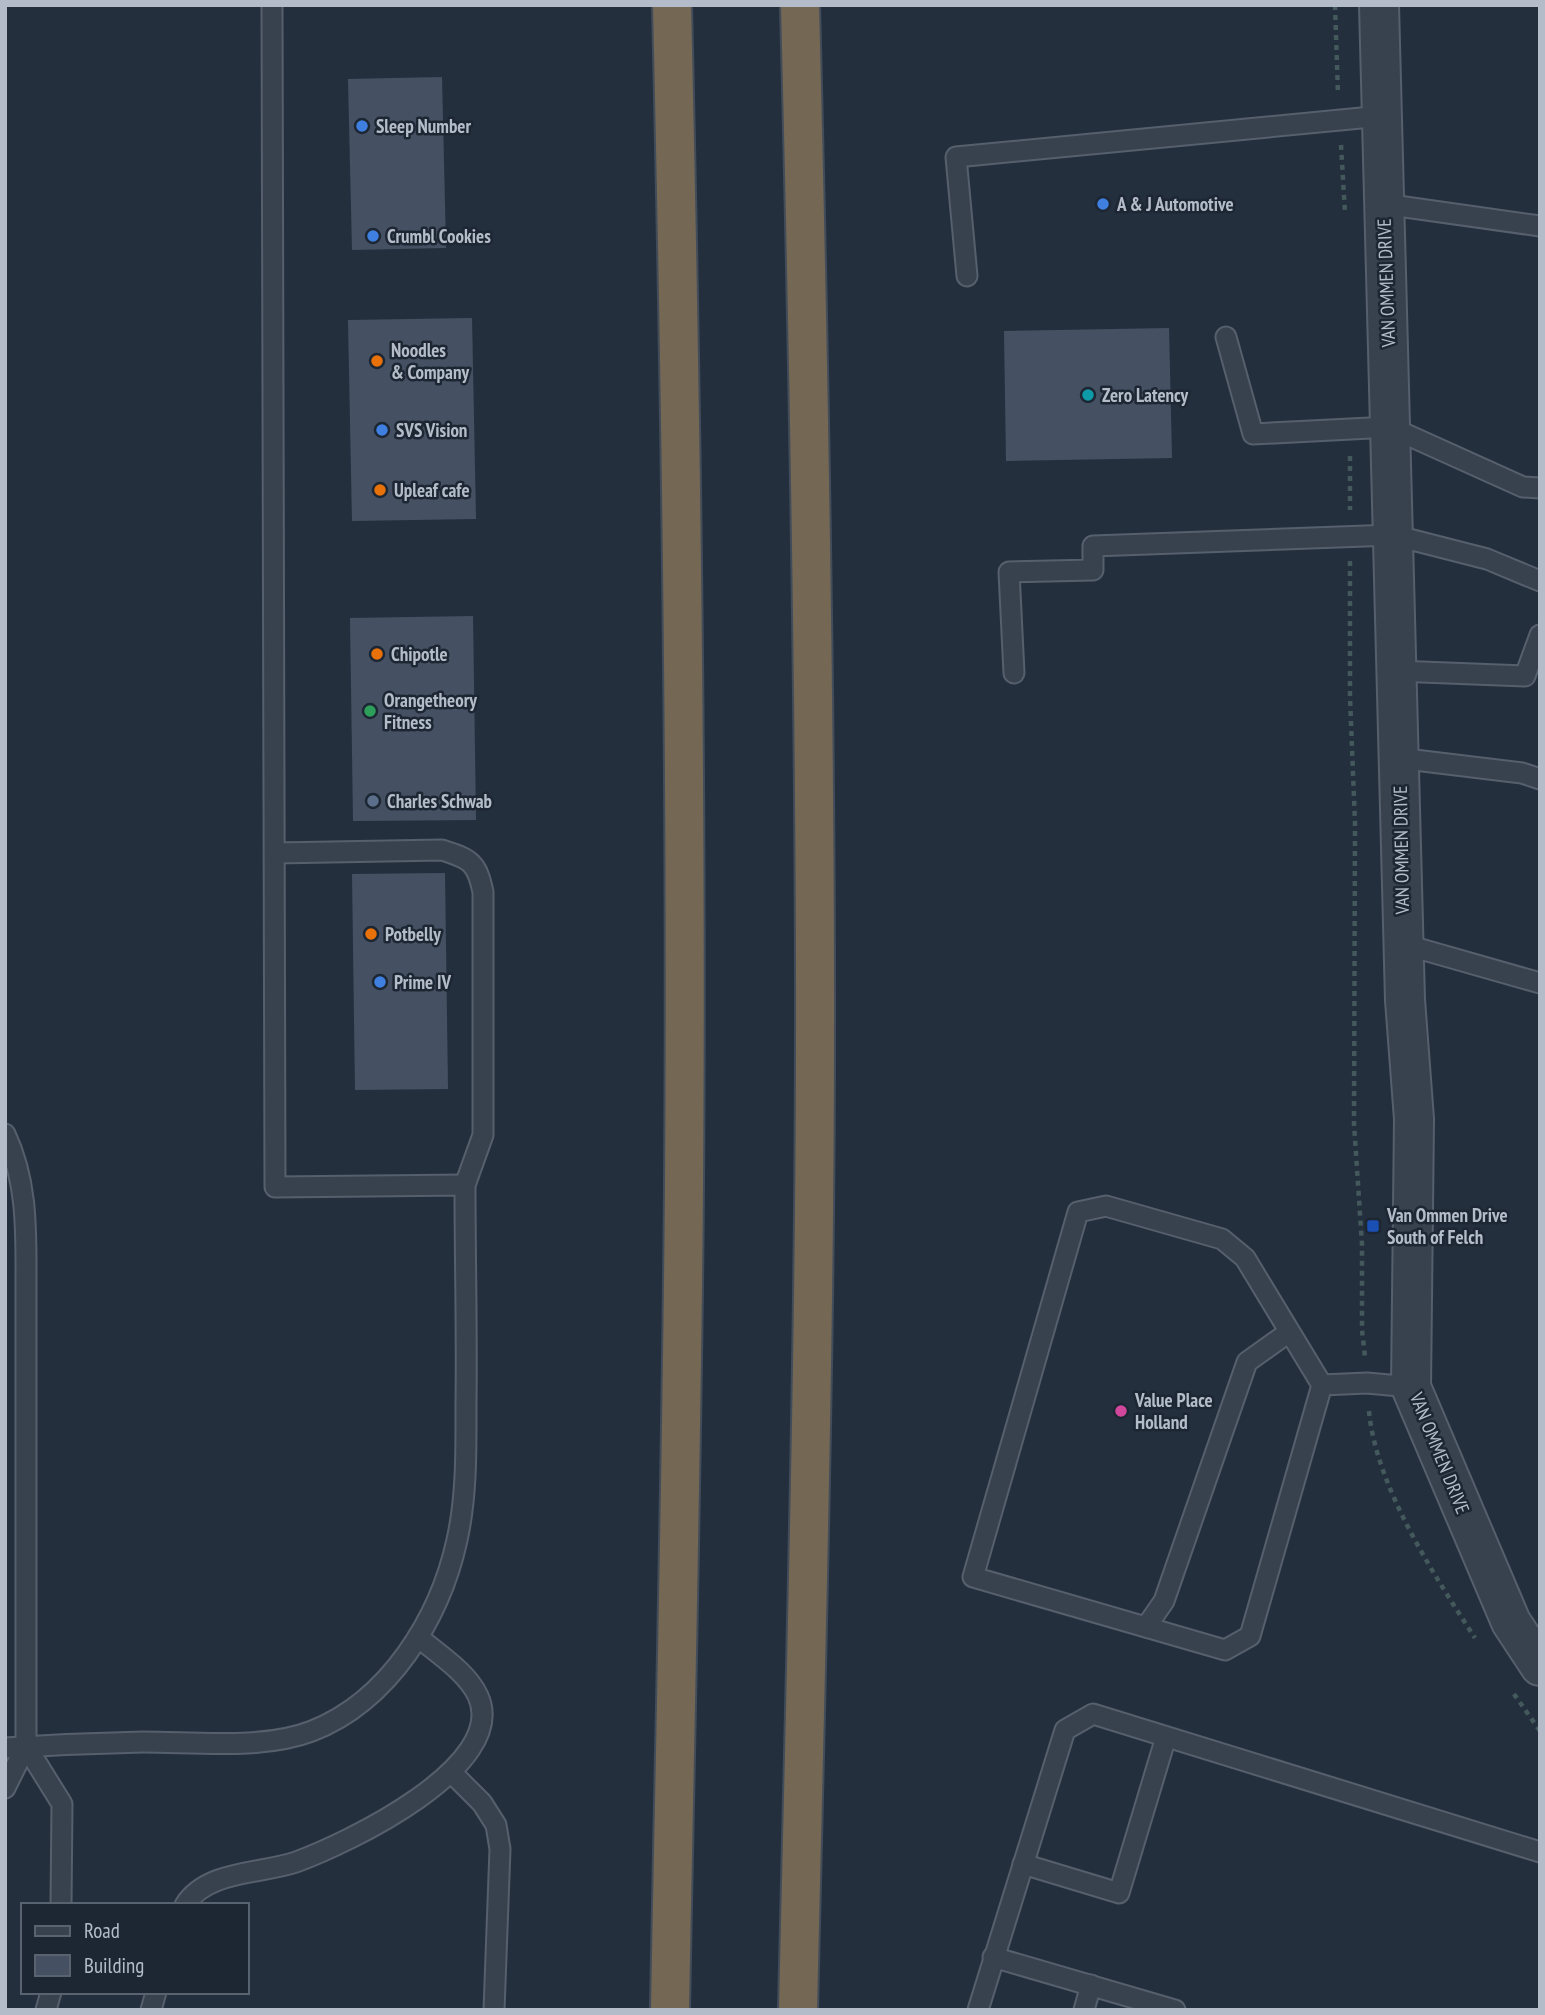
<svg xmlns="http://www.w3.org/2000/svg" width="1545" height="2015" font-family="'PT Sans Narrow',sans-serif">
<rect width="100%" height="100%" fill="#242f3e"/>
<!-- building -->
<g fill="#455162">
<polygon points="442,77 446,248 352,250 348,79"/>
<polygon points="472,318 476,519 352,521 348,320"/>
<polygon points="1169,328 1172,458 1006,461 1004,331"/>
<polygon points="473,616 476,820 353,821 350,618"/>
<polygon points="445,873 448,1089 355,1090 352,874"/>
</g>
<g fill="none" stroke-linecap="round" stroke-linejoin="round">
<!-- lane casing -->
<g stroke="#565f6c" stroke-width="23">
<g id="lane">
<polyline points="1384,204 1540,226"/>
<polyline points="967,276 956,157 1382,116"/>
<polyline points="1226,337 1253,434 1390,427 1523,487 1540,488"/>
<polyline points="1396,671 1525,676 1540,635"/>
<polyline points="1014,673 1009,572 1093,570 1093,546 1393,535 1487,559 1540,581"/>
<polyline points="1398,758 1522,773 1540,779"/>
<path d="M275 853 442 850C471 859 477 863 483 892V1135L465 1185"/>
<polyline points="1403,944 1540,983"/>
<path d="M5 1134C28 1182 26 1233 26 1285V1746L5 1788"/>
<polyline points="1322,1385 1245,1258 1222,1239 1106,1206 1078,1212 973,1577 1225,1650 1250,1636 1322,1385 1367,1383 1411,1387"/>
<polyline points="1146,1627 1164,1601 1247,1362 1289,1332"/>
<polyline points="26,1746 62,1804 61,1905"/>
<path d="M5 1748C51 1745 97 1743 143 1742 195 1742 263 1750 312 1731 389 1701 440 1618 457 1540 467 1495 466 1448 466 1402 467 1330 465 1257 465 1185L275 1187 272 5"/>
<polyline points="451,1772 482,1803 496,1825 500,1849 494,2010"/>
<polyline points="1023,1864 1119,1893 1166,1737"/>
<path d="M185 1905C207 1870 262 1874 296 1862 346 1844 510 1766 478 1696 467 1672 438 1654 418 1637"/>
<polyline points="993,1957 1175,2010"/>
<polyline points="46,2010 51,1992"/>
<polyline points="151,2010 156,1992"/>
<polyline points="978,2010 1065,1730 1093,1714 1540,1852"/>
<polyline points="1084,2010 1091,1985"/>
</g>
</g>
<!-- street casing -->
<g stroke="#565f6c" stroke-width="42">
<polyline id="street" points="1379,5 1405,1000 1414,1119 1411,1387 1511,1622 1540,1666"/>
</g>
<!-- highway casing -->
<g stroke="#434c59" stroke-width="42">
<g id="highway">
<path d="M670 2010C675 1734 682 1459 684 1184 687 791 681 398 672 5"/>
<path d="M798 2010C806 1661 816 1311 815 962 814 643 808 324 800 5"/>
</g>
</g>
<!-- path -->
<g stroke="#44595c" stroke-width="4.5" stroke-dasharray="5 5" stroke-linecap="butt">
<polyline points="1335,5 1338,94"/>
<polyline points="1341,145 1345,213"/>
<polyline points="1350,456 1350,510"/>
<polyline points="1350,561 1350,697 1355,823 1354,1124 1362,1244 1362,1330 1365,1357"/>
<path d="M1369 1411C1376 1487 1434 1575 1475 1638"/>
<polyline points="1514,1694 1540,1731"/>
</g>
<!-- lane -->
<use href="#lane" stroke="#38414e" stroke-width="19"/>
<!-- street -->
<use href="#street" stroke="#38414e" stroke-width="38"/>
<!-- highway -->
<use href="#highway" stroke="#746855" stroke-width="38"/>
</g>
<!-- markers -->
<g fill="#3f7fe0" stroke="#1d2633" stroke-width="2.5">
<circle cx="362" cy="126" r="7"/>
<circle cx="1103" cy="204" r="7"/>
<circle cx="373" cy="236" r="7"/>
<circle cx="382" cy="430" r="7"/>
<circle cx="380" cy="982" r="7"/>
</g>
<g fill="#e8710a" stroke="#1d2633" stroke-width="2.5">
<circle cx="377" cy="361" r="7"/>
<circle cx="380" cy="490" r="7"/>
<circle cx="377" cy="654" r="7"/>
<circle cx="371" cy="934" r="7"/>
</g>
<circle fill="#0f9aa8" stroke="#1d2633" stroke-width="2.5" cx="1088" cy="395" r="7"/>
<circle fill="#2e9e5b" stroke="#1d2633" stroke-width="2.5" cx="370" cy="711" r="7"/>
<circle fill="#5c6f8a" stroke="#1d2633" stroke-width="2.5" cx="373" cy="801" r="7"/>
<rect fill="#1a4fb4" stroke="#1d2633" stroke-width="2.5" x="1366" y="1219" width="14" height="14" rx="3.5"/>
<circle fill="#d1479c" stroke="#1d2633" stroke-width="2.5" cx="1121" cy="1411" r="7"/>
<g text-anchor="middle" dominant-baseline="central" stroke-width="5" stroke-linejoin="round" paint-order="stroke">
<!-- poi labels -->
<g font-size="19" font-weight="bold" fill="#b4bcc9" stroke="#1d2633" text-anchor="start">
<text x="376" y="126">Sleep Number</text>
<text x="1117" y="204">A &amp; J Automotive</text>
<text x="387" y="236">Crumbl Cookies</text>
<text x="391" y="350">Noodles<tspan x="391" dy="22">&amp; Company</tspan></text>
<text x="1102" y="395">Zero Latency</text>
<text x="396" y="430">SVS Vision</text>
<text x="394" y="490">Upleaf cafe</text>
<text x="391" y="654">Chipotle</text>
<text x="384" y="700">Orangetheory<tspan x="384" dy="22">Fitness</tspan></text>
<text x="387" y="801">Charles Schwab</text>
<text x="385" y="934">Potbelly</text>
<text x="394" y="982">Prime IV</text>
<text x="1387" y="1215">Van Ommen Drive<tspan x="1387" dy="22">South of Felch</tspan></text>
<text x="1135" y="1400">Value Place<tspan x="1135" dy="22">Holland</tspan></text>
</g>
<!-- street labels -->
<g font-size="19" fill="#b4bcc9" stroke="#1d2633">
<text transform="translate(1386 283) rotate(-92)">VAN OMMEN DRIVE</text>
<text transform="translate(1401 850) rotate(-91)">VAN OMMEN DRIVE</text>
<text transform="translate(1440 1453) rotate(68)">VAN OMMEN DRIVE</text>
</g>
</g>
<!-- border -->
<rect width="1545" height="2015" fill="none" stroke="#b4bcc9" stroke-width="14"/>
<!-- legend -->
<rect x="21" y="1903" width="228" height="91" fill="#1d2633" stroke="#59626f" stroke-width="2"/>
<rect x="35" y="1926" width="35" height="10" fill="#38414e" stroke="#59626f" stroke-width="2"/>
<text x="84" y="1938" font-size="21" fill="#b4bcc9">Road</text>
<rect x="35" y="1955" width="35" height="21" fill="#455162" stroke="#59626f" stroke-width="2"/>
<text x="84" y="1973" font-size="21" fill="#b4bcc9">Building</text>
</svg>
